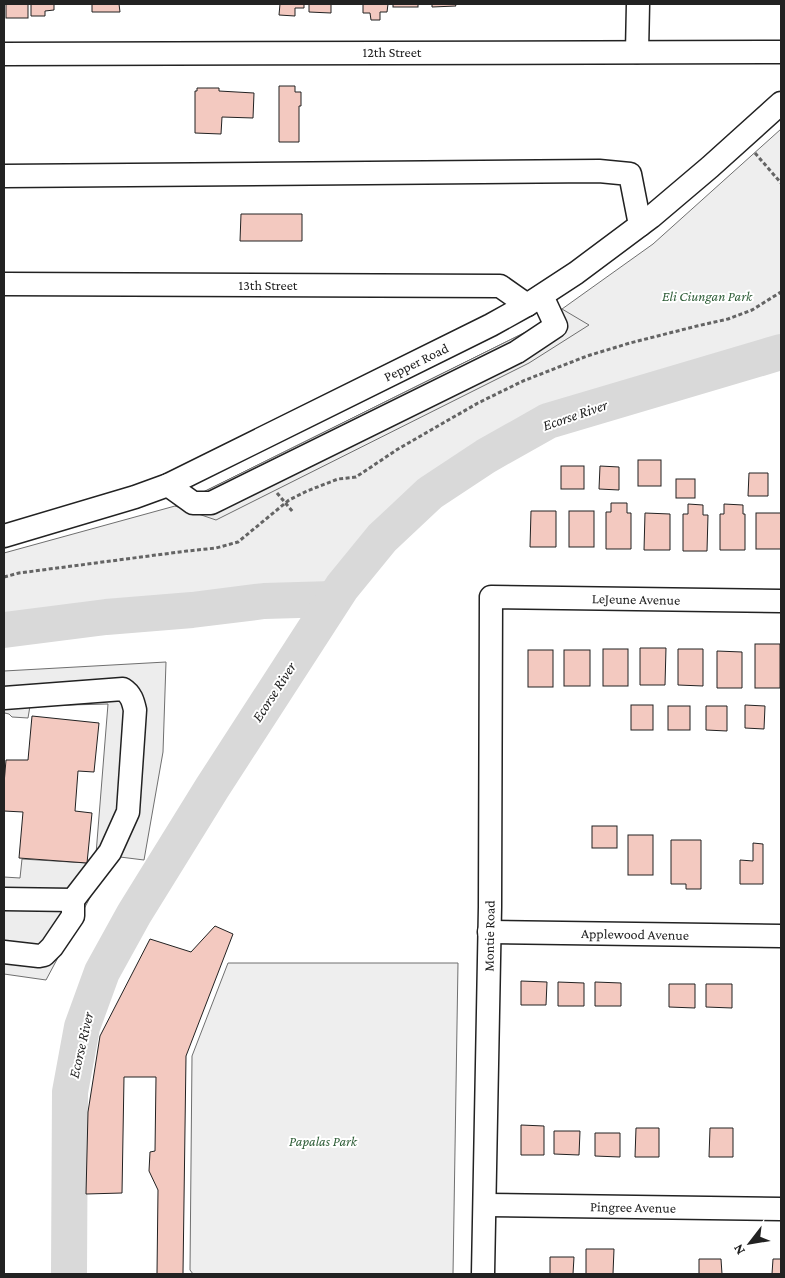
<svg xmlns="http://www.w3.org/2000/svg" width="785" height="1278" font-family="'Crimson Pro',serif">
<rect width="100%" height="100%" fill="#fff"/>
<!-- green -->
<g fill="#eee" stroke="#6f6f6f">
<polygon points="781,129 781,352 548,421 486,456 430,493 382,538 342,587 333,599 264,601 106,617 4,630 4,553 175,506 526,332 562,309 653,244"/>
<polygon points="228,963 458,963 453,1274 193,1274 190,1270 192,1056"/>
</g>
<!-- parking -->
<g fill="#ededed" stroke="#6f6f6f">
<polygon points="562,309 589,325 529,363 216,520 175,506 526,332"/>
<polygon points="166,662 163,752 144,860 96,854 108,704 30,706 28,718 12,717 9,714 5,713 4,715 4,671"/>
<polygon points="22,859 87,863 93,892 46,980 4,974 4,877 20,878"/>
</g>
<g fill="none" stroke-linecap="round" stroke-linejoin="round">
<!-- river -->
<g stroke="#d9d9d9" stroke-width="36">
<polyline points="4,630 106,617 192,610 264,601 333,599"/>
<polyline points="69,1274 70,1092 82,1027 102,972 134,914 212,788 342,587 382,538 430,493 486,456 548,421 781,352"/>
</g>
</g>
<!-- building -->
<g fill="#f3c9c0" stroke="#222">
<rect x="6" y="4" width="22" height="14"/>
<polygon points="31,4 54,4 54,10 45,11 45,16 31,16"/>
<polygon points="92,4 119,4 120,12 92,12"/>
<polygon points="280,4 304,4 304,8 295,8 295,16 279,15"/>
<polygon points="309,4 331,4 331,13 309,12"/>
<polygon points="363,4 388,4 387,12 380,12 380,20 371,20 370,13 363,13"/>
<rect x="393" y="4" width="25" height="3"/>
<polygon points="432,4 455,4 456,6 432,7"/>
<polygon points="279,86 295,86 295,92 301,92 301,106 299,106 299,142 279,142"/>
<polygon points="197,88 219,88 219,91 254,93 253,118 222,117 221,134 195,133 195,91 197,91"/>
<polygon points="241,214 302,214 302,241 240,241"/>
<rect x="638" y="460" width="23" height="26"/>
<rect x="561" y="466" width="23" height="23"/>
<polygon points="600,466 619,467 619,490 599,489"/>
<polygon points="749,473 768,473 768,496 748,496"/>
<rect x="676" y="479" width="19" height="19"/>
<polygon points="611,503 627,503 627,513 631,513 631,549 606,549 606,512 611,512"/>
<polygon points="688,504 703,505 703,515 708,515 707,551 683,551 683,514 688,514"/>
<polygon points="724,504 743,505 743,514 745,514 745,550 720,550 720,514 724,514"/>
<polygon points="531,511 556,511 556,547 530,547"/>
<rect x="569" y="511" width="25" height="36"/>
<polygon points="645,513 670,514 670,550 644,550"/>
<rect x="756" y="513" width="25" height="36"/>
<rect x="755" y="644" width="25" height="44"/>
<polygon points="640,648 666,648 665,685 640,685"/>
<rect x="603" y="649" width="25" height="37"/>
<polygon points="678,649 703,649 703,686 678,685"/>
<rect x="528" y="650" width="25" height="37"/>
<rect x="564" y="650" width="26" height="36"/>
<polygon points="717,651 742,652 742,688 717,688"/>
<rect x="631" y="705" width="22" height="25"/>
<polygon points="745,705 765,706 764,729 745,728"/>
<rect x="668" y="706" width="22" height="24"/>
<polygon points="706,706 727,706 727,731 706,730"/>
<polygon points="32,716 99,723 94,772 78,771 75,811 92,813 87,863 19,858 23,812 4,811 4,784 6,760 28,760"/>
<rect x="592" y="826" width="25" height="22"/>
<rect x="628" y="835" width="25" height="40"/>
<polygon points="671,840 701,840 701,889 686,889 686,884 671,884"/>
<polygon points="753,843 763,844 763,884 740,884 740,860 753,861"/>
<polygon points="215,926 233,934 186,1056 183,1274 157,1274 158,1190 149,1171 150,1152 155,1151 156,1077 124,1077 122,1193 86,1194 88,1112 100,1036 150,939 191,952"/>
<polygon points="521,981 547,982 546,1005 521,1005"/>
<polygon points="558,982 584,983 584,1006 558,1006"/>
<polygon points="595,982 621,983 621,1006 595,1006"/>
<polygon points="669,984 695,984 695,1008 669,1007"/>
<polygon points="706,984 732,984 732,1008 706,1007"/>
<polygon points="521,1125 544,1126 544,1155 521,1155"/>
<polygon points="636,1128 659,1128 659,1157 635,1157"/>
<polygon points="710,1128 733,1128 733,1157 709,1157"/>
<polygon points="554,1131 580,1131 579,1155 554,1154"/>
<polygon points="595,1133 620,1133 620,1157 595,1156"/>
<polygon points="586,1249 614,1249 613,1274 586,1274"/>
<polygon points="550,1257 574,1257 573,1274 550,1274"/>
<polygon points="699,1259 721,1259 722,1274 699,1274"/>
<polygon points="773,1259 781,1259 781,1274 772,1274"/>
</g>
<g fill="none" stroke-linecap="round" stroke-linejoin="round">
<!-- minor casing -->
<g stroke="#222" stroke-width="25">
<g id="minor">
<polyline points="637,52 638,4"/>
<polyline points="4,54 781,52"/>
<polyline points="4,176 599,171 630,174 640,225"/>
<polyline points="4,284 500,286 527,305"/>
<polyline points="168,485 193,503 211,503 517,352 556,326 542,296"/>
<polyline points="4,536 135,497 168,485 491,325 527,305 576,273 651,217 710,167 781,103"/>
<path d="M4 698 123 689C131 694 133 701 135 710L128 812 110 852 73 900 4 899"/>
<polyline points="489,932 781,936"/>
<polyline points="4,952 39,956 44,955 52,947 73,916 73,900"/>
<polyline points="485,1205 781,1209"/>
<polyline points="483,1274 490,907 491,597 781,601"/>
</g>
</g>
<!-- path -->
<g stroke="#646464" stroke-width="3" stroke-dasharray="4 2.5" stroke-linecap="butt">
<polyline points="755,153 781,183"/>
<polyline points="277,493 293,512"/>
<polyline points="4,577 19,573 187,551 216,548 238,542 289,500 307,491 338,479 356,477 398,449 478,403 523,381 587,356 630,343 697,326 728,319 752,310 781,292"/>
</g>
<!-- minor -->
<use href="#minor" stroke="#fff" stroke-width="22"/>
</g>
<g text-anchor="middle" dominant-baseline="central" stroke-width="4" stroke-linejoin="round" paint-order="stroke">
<!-- street labels -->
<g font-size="14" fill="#222" stroke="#fff">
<text x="392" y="52">12th Street</text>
<text x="268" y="285">13th Street</text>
<text transform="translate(416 362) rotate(-26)">Pepper Road</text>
<text transform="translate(636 599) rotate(1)">LeJeune Avenue</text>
<text transform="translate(635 934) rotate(1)">Applewood Avenue</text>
<text transform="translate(489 936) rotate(-89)">Montie Road</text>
<text transform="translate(633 1207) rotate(1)">Pingree Avenue</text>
</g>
<!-- park labels -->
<g font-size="14" font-style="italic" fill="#2f5e38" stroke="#fff">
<text x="707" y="296">Eli Ciungan Park</text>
<text x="323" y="1141">Papalas Park</text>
</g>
<!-- water labels -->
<g font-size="15" font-style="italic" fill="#222" stroke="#fff">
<text transform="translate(575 415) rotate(-19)">Ecorse River</text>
<text transform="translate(274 692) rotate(-57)">Ecorse River</text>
<text transform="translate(81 1045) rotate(-77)">Ecorse River</text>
</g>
</g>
<!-- border -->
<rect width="785" height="1278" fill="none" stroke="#222222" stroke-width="10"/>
<!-- north arrow -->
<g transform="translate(750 1243) rotate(239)" stroke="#ffffff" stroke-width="4" paint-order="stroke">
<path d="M0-4L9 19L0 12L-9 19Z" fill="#222222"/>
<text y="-8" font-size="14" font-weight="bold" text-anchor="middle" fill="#222222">N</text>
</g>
</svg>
